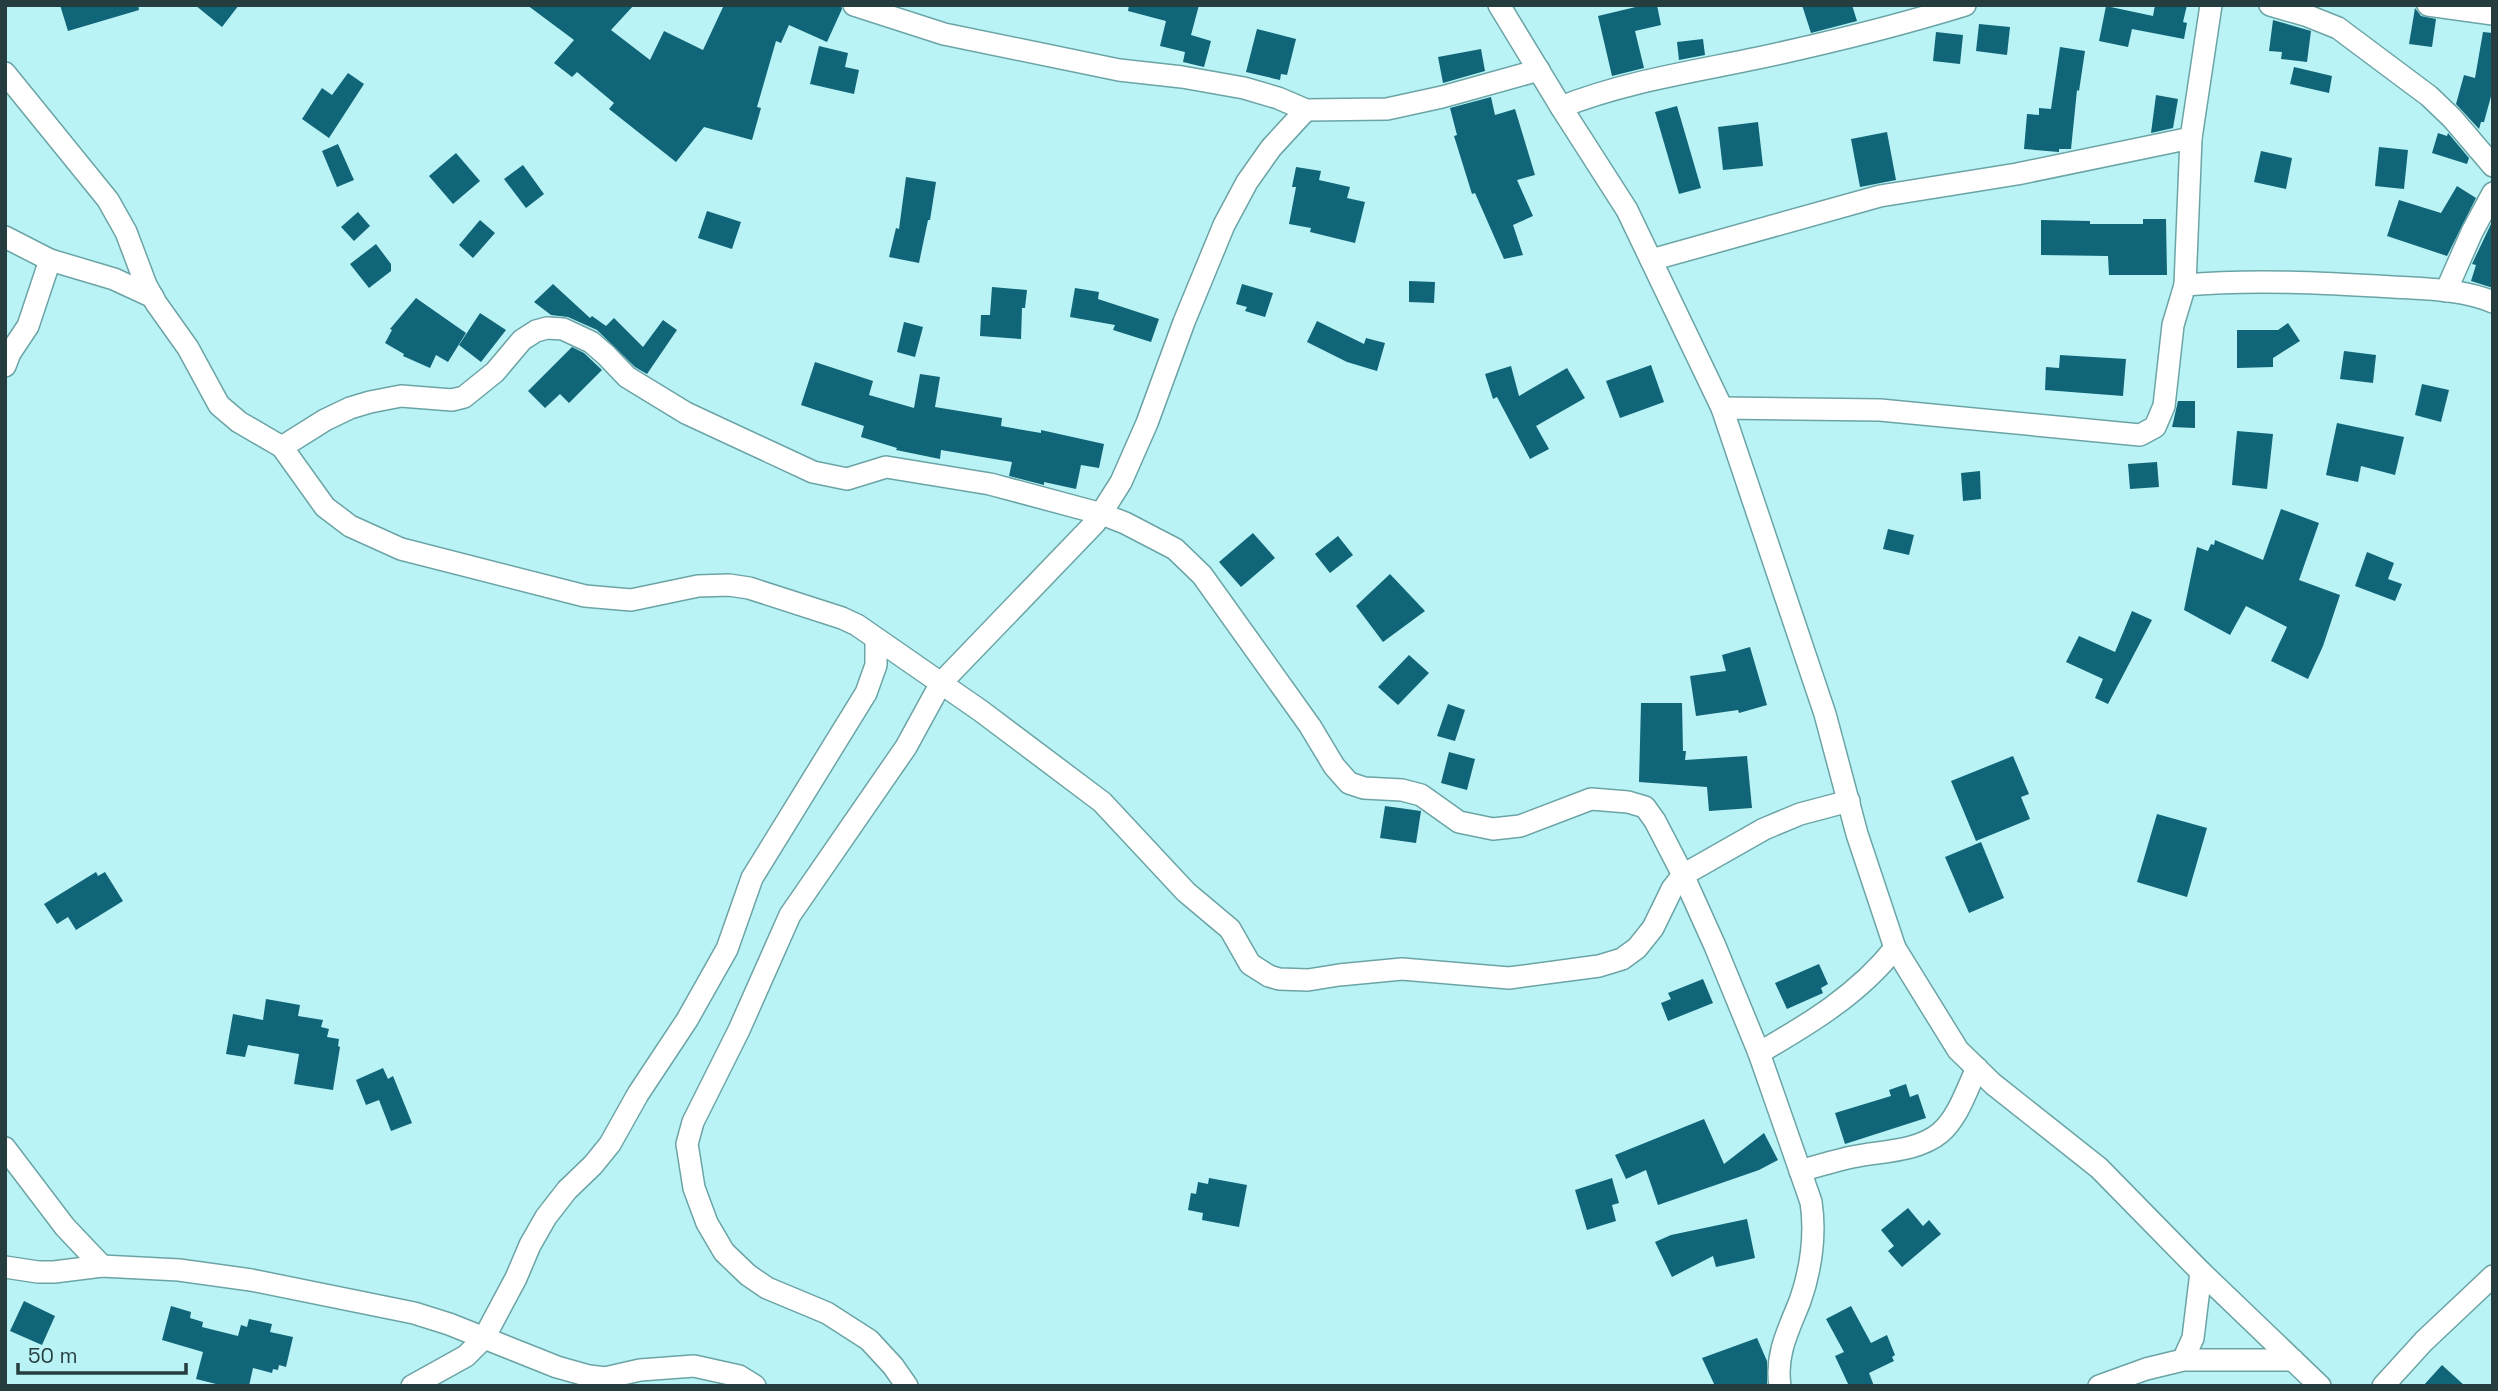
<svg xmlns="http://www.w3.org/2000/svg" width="2498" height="1391" font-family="'Space Grotesk',sans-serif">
<rect width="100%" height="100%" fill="#b9f3f5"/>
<!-- building -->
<g fill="#106579">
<polygon points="60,5 138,5 139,10 68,31"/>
<polygon points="195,5 239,5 222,27"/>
<polygon points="527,5 634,5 611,30 650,60 664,31 703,50 724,5 841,5 842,9 827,42 789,25 781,43 776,41 757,107 761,108 752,140 704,127 676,162 609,109 614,103 577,72 572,77 554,63 574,40"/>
<polygon points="1129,5 1199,5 1191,35 1211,41 1204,67 1183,62 1185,52 1160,46 1166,21 1128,11"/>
<polygon points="1644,5 1657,5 1661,25 1635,31 1644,68 1612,76 1598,16"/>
<polygon points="1802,5 1852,5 1857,21 1811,33"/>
<polygon points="2155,5 2187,5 2183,22 2187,23 2184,39 2132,29 2128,47 2099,41 2106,6 2153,16"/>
<polygon points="2415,8 2421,16 2436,19 2432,47 2409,44"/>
<polygon points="2273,20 2311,31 2307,62 2281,59 2282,52 2269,51"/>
<polygon points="1979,24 2010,27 2007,55 1976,51"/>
<polygon points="1257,29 1296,39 1287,75 1281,74 1280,80 1246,72"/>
<polygon points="1936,32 1963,35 1960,64 1933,61"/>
<polygon points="2483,32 2493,33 2493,89 2484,122 2481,122 2479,129 2456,104 2464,75 2475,78"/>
<polygon points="1703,39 1705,55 1679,60 1677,42"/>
<polygon points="819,46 848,53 845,67 859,70 854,94 810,84"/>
<polygon points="2060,47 2085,51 2079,91 2077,90 2071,149 2059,149 2059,152 2024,149 2027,114 2039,115 2039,108 2051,109"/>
<polygon points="1481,49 1485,71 1443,83 1438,57"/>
<polygon points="2294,67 2332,76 2329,93 2290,84"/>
<polygon points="348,73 364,84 329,138 302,119 322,88 332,95"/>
<polygon points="2156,95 2178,99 2173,128 2151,133"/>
<polygon points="1491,97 1495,115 1515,109 1535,175 1517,180 1533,216 1513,225 1523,255 1504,259 1475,193 1472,194 1454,136 1457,135 1450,108"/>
<polygon points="1677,106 1701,188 1679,194 1655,112"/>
<polygon points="1758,122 1763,166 1723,170 1718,127"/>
<polygon points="1887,132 1896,180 1860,187 1851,139"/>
<polygon points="2438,133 2447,136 2448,133 2469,158 2467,164 2432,153"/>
<polygon points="338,144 354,180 337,187 322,151"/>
<polygon points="2379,147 2408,150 2404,189 2375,186"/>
<polygon points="2261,151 2292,158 2286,189 2254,182"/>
<polygon points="456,153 480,181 453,204 429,176"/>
<polygon points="523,165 544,194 526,208 504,179"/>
<polygon points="1296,167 1321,171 1319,180 1350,187 1347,198 1365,202 1355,243 1310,232 1311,228 1289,224 1296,187 1292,187"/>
<polygon points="906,177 936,182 930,220 928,220 919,263 889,257 896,228 899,229"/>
<polygon points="2457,186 2476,198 2447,256 2387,236 2399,200 2441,213"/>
<polygon points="707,211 741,222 732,249 698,238"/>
<polygon points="358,212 370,226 354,241 341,227"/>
<polygon points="2143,219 2166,219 2167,275 2109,275 2108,256 2041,255 2041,220 2090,221 2090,224 2143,224"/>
<polygon points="480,220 495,233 473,258 459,245"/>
<polygon points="2491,224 2493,224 2493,288 2471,281 2476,265 2472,264"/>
<polygon points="376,244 391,264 391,271 369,288 350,264"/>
<polygon points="1409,281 1435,282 1434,303 1409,302"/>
<polygon points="553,284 590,318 592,316 606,326 614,318 643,347 663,320 677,330 647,374 635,367 597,330 568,317 551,315 534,302"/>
<polygon points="1242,284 1273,293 1265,317 1245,311 1247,307 1236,304"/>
<polygon points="992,287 1027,290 1025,308 1022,308 1021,339 980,336 981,315 990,315"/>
<polygon points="1075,288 1099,292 1098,299 1159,319 1151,342 1113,330 1115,325 1070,317"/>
<polygon points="416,298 466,333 448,362 436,355 430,368 403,356 404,354 385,343 392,330 390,329"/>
<polygon points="480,313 506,330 481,362 459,345"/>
<polygon points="1317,321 1364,344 1366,338 1385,343 1377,371 1347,362 1307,342"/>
<polygon points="904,322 923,327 915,357 897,352"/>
<polygon points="2288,323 2300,341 2273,358 2273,367 2237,368 2237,330 2278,330"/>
<polygon points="572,347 584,353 602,370 569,403 560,394 545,408 528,391"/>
<polygon points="2344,351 2376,355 2373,383 2340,379"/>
<polygon points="2060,355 2126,359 2123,396 2045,390 2046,367 2059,368"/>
<polygon points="815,362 873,381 869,395 914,408 920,374 940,377 935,407 1002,418 1001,426 1041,433 1041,430 1104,444 1099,468 1081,465 1076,489 1044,482 1044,485 1009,476 1012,462 941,450 940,459 896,450 897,448 861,437 864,426 801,405"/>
<polygon points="1651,365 1664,402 1620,418 1606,381"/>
<polygon points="1511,366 1519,396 1567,368 1585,398 1536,426 1549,449 1530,459 1497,397 1493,399 1485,374"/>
<polygon points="2422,384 2449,390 2441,422 2415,415"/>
<polygon points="2178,401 2195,401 2195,428 2172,427"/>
<polygon points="2337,423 2404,437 2395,475 2361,466 2358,482 2326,475"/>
<polygon points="2237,431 2273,434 2267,489 2232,485"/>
<polygon points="2157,462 2159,487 2130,489 2128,464"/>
<polygon points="1980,471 1981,499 1963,501 1961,473"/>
<polygon points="2281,509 2319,523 2299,580 2340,595 2323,646 2308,679 2271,661 2287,627 2246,606 2230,635 2184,610 2197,547 2208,551 2211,544 2214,545 2215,540 2263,560"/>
<polygon points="1888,529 1914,535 1909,555 1883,549"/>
<polygon points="1253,533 1275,558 1241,587 1219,562"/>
<polygon points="1338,536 1353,555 1330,573 1315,554"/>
<polygon points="2367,552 2394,563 2388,579 2402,584 2395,601 2355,586"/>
<polygon points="1390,574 1425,611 1383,642 1356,606"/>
<polygon points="2132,611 2152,620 2108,704 2095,698 2103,679 2066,662 2079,636 2115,652"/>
<polygon points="1750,647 1767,705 1739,713 1738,710 1696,716 1690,676 1726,671 1722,655"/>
<polygon points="1409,655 1429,673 1398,705 1378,687"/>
<polygon points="1641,703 1682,703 1683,751 1686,751 1685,760 1747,756 1752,808 1709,811 1707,787 1639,782"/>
<polygon points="1448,704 1465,710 1455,741 1437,736"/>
<polygon points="1449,752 1475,759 1467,790 1441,783"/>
<polygon points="2013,756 2029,794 2021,797 2030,819 1976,841 1951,781"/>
<polygon points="1385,806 1421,811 1416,843 1380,838"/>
<polygon points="2157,814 2207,828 2187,897 2137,882"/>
<polygon points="1981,842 2004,898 1969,913 1945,857"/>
<polygon points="96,872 98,876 105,872 123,901 76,930 68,917 57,924 44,904"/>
<polygon points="1819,964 1828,984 1821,988 1823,993 1787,1009 1775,983"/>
<polygon points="1703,979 1713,1003 1668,1021 1661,1003 1671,999 1668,993"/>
<polygon points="266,999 300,1005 298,1016 323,1020 321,1027 329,1029 327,1037 339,1039 338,1046 340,1047 333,1090 294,1084 299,1054 248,1045 245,1057 226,1054 233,1014 263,1020"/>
<polygon points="383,1068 388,1079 393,1076 412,1123 391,1131 379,1100 366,1105 356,1080"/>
<polygon points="1906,1084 1910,1097 1918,1094 1926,1118 1845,1144 1835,1113 1891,1096 1889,1090"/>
<polygon points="1704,1119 1724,1164 1764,1133 1778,1160 1759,1170 1658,1205 1646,1170 1626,1179 1615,1155"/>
<polygon points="1209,1178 1247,1185 1239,1227 1202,1220 1203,1213 1188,1210 1191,1193 1196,1194 1198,1182 1208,1184"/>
<polygon points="1612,1178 1619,1203 1612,1205 1616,1221 1587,1230 1575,1190"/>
<polygon points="1908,1208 1923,1226 1929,1220 1941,1234 1902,1267 1888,1251 1894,1246 1881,1230"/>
<polygon points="1747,1219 1755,1258 1716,1267 1713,1256 1672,1277 1655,1242 1671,1235"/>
<polygon points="24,1301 55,1316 42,1345 10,1331"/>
<polygon points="171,1306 191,1312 190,1318 203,1322 202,1327 238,1336 241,1325 247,1327 249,1319 272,1324 270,1332 293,1337 286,1367 279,1365 278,1370 273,1369 272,1373 253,1368 249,1386 224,1386 196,1379 203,1352 162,1340"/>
<polygon points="1851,1306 1871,1343 1887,1335 1895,1355 1892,1357 1894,1361 1869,1373 1874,1386 1849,1386 1835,1356 1844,1352 1826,1319"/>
<polygon points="1757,1338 1767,1361 1767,1386 1715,1386 1702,1358"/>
<polygon points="2442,1365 2465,1386 2423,1386"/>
</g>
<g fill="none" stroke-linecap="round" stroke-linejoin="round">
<!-- street casing -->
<g stroke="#6ca4a6" stroke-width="24">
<g id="street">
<polyline points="854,5 944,34 1119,70 1182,77 1244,88 1278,98 1306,110 1387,109 1442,97 1539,70"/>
<polyline points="1499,5 1561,107 1627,210 1722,408 1825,714 1857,834 1895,948 1958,1050 1993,1084 2099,1168 2201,1272 2320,1386"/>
<polyline points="2270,5 2308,16 2338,28 2429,96 2452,118 2493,166"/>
<polyline points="2428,5 2493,14"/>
<polyline points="5,73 108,200 126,232 146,285 156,303 188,348 219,405 239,422 282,447 325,507 350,526 401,549 585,596 631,600 698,586 729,585 749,588 842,618 857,625 981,711 1102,802 1186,892 1230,929 1250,964 1269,976 1279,979 1308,980 1339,975 1402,969 1509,978 1599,966 1622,959 1637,948 1653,928 1672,889 1683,875 1764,829 1800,814 1849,801"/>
<path d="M1561 107C1624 82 1691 72 1758 58 1828 43 1897 26 1965 5"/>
<polyline points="5,237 50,260 114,279 153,297"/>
<polyline points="1651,260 1880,196 2017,174 2191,138"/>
<polyline points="2185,285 2191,138 2211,5"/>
<polyline points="2446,291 2472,232 2493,193"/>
<polyline points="5,366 10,353 28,326 50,260"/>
<path d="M1722 408 1880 410 2140 435 2155 427 2164 406 2173 325 2185 285C2254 279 2324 283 2393 287 2425 289 2463 289 2493 302"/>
<path d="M282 447 325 420 350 408 370 402 401 396 452 400 464 397 495 372 522 340 536 331 547 328 563 329 591 342 606 355 627 377 686 413 813 472 847 479 886 467 990 484 1102 514 1125 523 1175 549 1202 575 1310 726 1334 766 1349 783 1364 788 1402 790 1421 795 1459 822 1493 829 1520 826 1591 799 1628 802 1645 807 1655 821 1683 875 1715 946 1759 1053 1811 1202C1816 1234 1811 1270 1800 1301 1789 1329 1775 1354 1780 1386"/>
<path d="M1759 1053C1809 1024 1859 994 1895 948"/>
<polyline points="5,1148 65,1227 102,1266"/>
<path d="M1800 1171C1817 1166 1834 1161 1852 1157 1880 1151 1917 1152 1940 1133 1958 1118 1967 1089 1977 1068"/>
<polyline points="5,1267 38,1272 54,1272 102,1266 179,1270 251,1280 414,1313 449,1324 557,1367 589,1376 605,1378 640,1370 694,1366 739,1376 755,1386"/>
<polyline points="2183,1360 2193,1338 2201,1272"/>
<polyline points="412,1386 466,1356 484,1338 516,1278 530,1245 546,1217 567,1190 593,1165 610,1144 638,1094 687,1020 727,949 752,878 866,693 876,665 876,639"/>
<polyline points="907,1386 893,1366 869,1340 827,1313 767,1288 748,1275 724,1252 707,1223 694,1188 687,1144 693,1122 739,1030 790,915 906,747 941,683 1095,523 1121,482 1147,423 1184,322 1224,225 1247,182 1271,148 1306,110"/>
<polyline points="2099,1386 2146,1369 2183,1360 2293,1360"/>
<polyline points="2383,1386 2424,1341 2493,1276"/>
</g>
</g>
<!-- street -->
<use href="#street" stroke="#fff" stroke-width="21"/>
</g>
<!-- border -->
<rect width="2498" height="1391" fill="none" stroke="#253d3e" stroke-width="14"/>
<!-- scale -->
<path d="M18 1363v10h168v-10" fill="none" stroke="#253d3e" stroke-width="3.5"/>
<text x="28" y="1363" font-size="21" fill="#253d3e" stroke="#b9f3f5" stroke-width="5" paint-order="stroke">50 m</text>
</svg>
